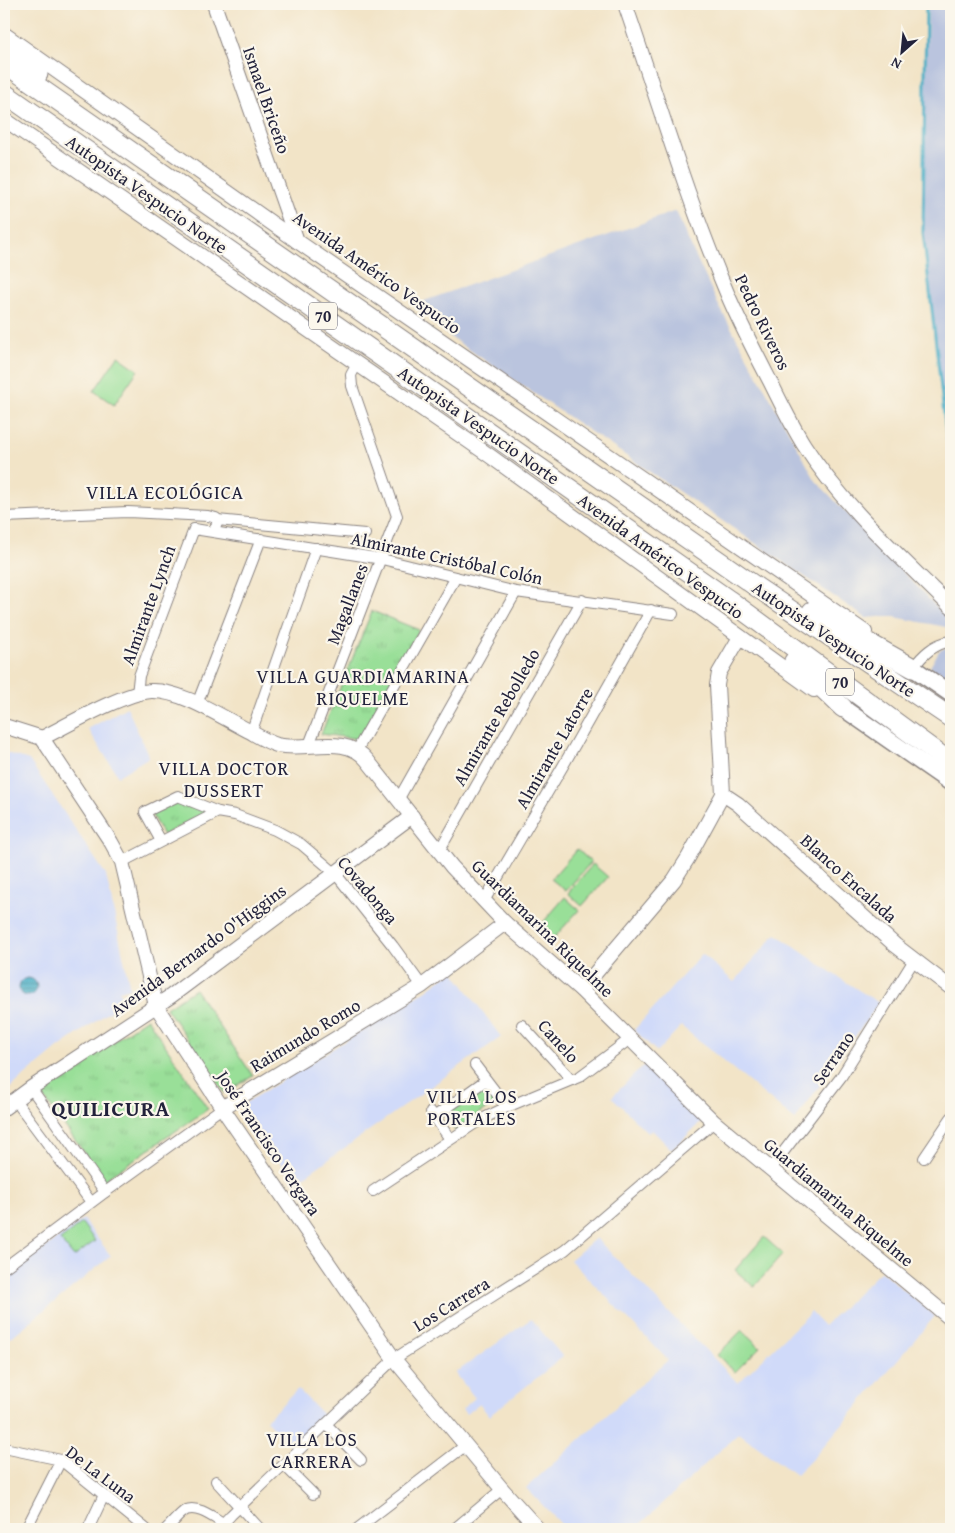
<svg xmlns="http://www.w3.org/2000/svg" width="955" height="1533" font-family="'Gentium Book Plus',serif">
<defs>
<pattern id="grass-tufts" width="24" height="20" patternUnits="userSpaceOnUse" patternTransform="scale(1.25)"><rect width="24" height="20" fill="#99df98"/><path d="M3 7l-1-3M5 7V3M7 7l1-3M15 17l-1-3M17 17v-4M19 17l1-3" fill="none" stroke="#84bf84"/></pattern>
<pattern id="water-rules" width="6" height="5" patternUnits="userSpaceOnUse" patternTransform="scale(1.25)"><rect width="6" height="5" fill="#47aec6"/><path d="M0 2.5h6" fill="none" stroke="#3b8da2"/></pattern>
</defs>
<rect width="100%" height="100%" fill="#fbf7ec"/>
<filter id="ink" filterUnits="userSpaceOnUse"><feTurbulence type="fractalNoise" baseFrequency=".02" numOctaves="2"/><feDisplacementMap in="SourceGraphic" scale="10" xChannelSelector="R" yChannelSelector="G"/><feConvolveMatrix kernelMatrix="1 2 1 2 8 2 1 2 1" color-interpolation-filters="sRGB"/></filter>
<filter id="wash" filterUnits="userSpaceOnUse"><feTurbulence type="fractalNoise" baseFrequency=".0096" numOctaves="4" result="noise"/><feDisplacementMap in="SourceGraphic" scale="20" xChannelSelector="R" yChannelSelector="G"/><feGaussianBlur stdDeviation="1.12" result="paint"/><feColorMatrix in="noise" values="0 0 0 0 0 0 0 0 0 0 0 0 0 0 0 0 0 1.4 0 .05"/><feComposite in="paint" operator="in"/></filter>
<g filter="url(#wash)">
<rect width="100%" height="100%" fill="#f2e4c7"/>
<!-- built -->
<g fill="#d0daf9">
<polygon points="127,707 149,757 118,776 88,729"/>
<polygon points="4,752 29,760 106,875 130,988 119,991 124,1001 58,1048 4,1093"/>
<polygon points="776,934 838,977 879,1003 795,1120 681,1026 657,1052 634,1030 702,954 734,982"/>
<polygon points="453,971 501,1037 295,1183 242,1105 421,994"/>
<polygon points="645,1064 702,1121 672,1150 652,1130 648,1133 612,1097"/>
<polygon points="83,1219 111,1256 4,1343 4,1279"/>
<polygon points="596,1238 738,1383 811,1312 824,1326 881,1271 935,1316 814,1457 796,1475 739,1433 635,1529 566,1529 526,1488 668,1360 570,1260"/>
<polygon points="531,1319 563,1357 489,1416 480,1404 466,1414 462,1409 475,1398 455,1373"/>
<polygon points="298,1389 327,1419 294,1450 266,1420"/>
</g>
<!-- industrial -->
<g fill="#bac4de">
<polygon points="928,4 951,4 951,404 944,411 923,242"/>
<polygon points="676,211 689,242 718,304 816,481 951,622 951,628 889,616 866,618 443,332 445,328 413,305"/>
<polygon points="951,645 951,681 930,667 939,651"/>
</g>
<!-- grass -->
<g fill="url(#grass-tufts)" stroke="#5e806a">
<polygon points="372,611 419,630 359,741 352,738 321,734"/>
<polygon points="176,800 207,812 163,835 150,812"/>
<polygon points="195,989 253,1076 225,1093 166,1008"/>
<polygon points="147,1018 208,1109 104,1180 40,1092"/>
<polygon points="486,1086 497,1102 455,1130 444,1114"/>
</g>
<!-- garden -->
<g fill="#99df98" stroke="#5e806a">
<polygon points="118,356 138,370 114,405 94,391"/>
<polygon points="577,849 591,862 566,891 551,879"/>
<polygon points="593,864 608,877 582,906 568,893"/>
<polygon points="565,897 579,910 553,939 539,927"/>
<polygon points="82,1223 95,1241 74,1257 60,1240"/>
<polygon points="764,1237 783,1254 754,1287 735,1270"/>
<polygon points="742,1330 760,1347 735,1372 717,1355"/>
</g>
<!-- water -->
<circle fill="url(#water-rules)" stroke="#346880" cx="28" cy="987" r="9"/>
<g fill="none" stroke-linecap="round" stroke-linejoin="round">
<!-- stream -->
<polyline stroke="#47aec6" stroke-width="3" points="926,4 923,232 946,432 951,462"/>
</g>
</g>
<g filter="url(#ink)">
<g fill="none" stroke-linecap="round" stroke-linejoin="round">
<!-- street casing -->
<g stroke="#8a8381" stroke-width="12">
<g id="street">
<polyline points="4,517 128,512 208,516 216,518 218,521 214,531"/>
<polyline points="217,520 365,534"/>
<path d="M913 668C923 654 934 644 951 641"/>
<polyline points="137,694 139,676 194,529 382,559 516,592 673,614"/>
<polyline points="197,704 261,539"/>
<polyline points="251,733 316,548"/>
<polyline points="309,745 397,516 352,386 351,375 357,364"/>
<polyline points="357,750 456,577"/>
<polyline points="398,800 516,592"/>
<polyline points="161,841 145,812 178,796 218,812"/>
<polyline points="439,851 582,600"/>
<polyline points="122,862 218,812 235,815 275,830 301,844 335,873 393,946 422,986"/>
<polyline points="484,901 563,766 651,610"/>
<polyline points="522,1025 572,1080"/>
<polyline points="475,1065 507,1107"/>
<polyline points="31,1088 105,1192"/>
<polyline points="15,1100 91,1202"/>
<polyline points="431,1112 450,1139"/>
<polyline points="434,1117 486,1080"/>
<polyline points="924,1158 951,1118"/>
<polyline points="771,1168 841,1077 914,960"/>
<polyline points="373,1191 480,1120 507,1107 579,1077 630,1039"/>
<polyline points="4,1268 104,1193 222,1108"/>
<polyline points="326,1424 361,1460"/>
<polyline points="4,1448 61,1460 146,1529"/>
<polyline points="284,1465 313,1494"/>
<polyline points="216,1481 260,1529"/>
<polyline points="26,1529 61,1460"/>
<polyline points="88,1529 104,1495"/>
<path d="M166 1529C172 1524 179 1514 186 1510 198 1505 214 1518 223 1523"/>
<polyline points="218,1529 231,1515 394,1359 565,1250 714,1122"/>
<polyline points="357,1529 466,1445"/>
<polyline points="454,1529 502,1489"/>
</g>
</g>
<!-- secondary casing -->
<g stroke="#8a8381" stroke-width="16">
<g id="secondary">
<polyline points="214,4 297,241"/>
<path d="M625 4C658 100 687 199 727 293 740 324 756 354 772 385 782 405 792 426 804 445 843 506 900 556 951 607"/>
<polyline points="4,34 297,241 865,632"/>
<polyline points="4,119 490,456 814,690"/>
<polyline points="4,726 42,738"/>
<path d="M42 738C68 725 123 693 151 691 182 690 221 717 249 731 258 736 267 742 277 745 307 752 345 733 367 760L452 867 505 923 581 990 714 1122 951 1319"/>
<polyline points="42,738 111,842 122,862 156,1006 227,1115 394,1359 502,1489 538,1529"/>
<polyline points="723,794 738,804 895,945 951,988"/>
<polyline points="581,990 674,880 688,858 723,794 717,685 719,673 740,637"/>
<polyline points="4,1108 31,1088 171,996 412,816"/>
<polyline points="222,1108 422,986 505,923"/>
</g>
</g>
<!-- primary casing -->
<g stroke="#8a8381" stroke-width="19">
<g id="primary">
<polyline points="913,668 951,694"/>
<polyline points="843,708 951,783"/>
</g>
</g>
<!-- highway casing -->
<g stroke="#8a8381" stroke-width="21">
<g id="highway">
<polyline points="4,45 38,74"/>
<polyline points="4,63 758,588 951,718"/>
<polyline points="4,93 729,600 951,763"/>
<polyline points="812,611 913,668"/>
<polyline points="794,661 843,708"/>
</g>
</g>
<!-- street -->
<use href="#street" stroke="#fff" stroke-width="10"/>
<!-- secondary -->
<use href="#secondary" stroke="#fff" stroke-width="14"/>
<!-- primary -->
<use href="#primary" stroke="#fff" stroke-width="16"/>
<!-- highway -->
<use href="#highway" stroke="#fff" stroke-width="19"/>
</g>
</g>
<g text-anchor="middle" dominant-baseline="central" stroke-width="4.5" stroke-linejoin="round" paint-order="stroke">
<!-- shield labels -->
<g fill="#fbf7ec" stroke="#636270" stroke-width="1">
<rect x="309" y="302.5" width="28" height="27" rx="4"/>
<rect x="826" y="668.5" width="28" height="27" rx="4"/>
</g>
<g font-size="16" font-weight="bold" fill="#22223b">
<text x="323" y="316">70</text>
<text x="840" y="682">70</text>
</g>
<!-- street labels -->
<g font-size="18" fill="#22223b" stroke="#fbf7ec">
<text transform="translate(267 100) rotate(71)">Ismael Briceño</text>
<text transform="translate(147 194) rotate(35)">Autopista Vespucio Norte</text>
<text transform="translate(377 272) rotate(35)">Avenida Américo Vespucio</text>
<text transform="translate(763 322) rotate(64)">Pedro Riveros</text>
<text transform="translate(479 425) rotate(35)">Autopista Vespucio Norte</text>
<text transform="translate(661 556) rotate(36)">Avenida Américo Vespucio</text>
<text transform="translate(447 558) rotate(12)">Almirante Cristóbal Colón</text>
<text transform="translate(347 604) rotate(-69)">Magallanes</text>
<text transform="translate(148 605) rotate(-70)">Almirante Lynch</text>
<text transform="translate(834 639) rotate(34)">Autopista Vespucio Norte</text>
<text transform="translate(496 717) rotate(-60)">Almirante Rebolledo</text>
<text transform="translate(554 748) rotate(-60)">Almirante Latorre</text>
<text transform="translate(849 878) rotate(42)">Blanco Encalada</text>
<text transform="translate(368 890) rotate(50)">Covadonga</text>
<text transform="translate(543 928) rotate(44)">Guardiamarina Riquelme</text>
<text transform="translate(198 950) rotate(-36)">Avenida Bernardo O'Higgins</text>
<text transform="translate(305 1035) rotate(-31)">Raimundo Romo</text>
<text transform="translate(559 1041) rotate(48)">Canelo</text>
<text transform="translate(833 1058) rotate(-56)">Serrano</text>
<text transform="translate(269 1143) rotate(56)">José Francisco Vergara</text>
<text transform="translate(839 1202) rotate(40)">Guardiamarina Riquelme</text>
<text transform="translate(451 1304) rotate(-32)">Los Carrera</text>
<text transform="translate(101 1474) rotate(37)">De La Luna</text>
</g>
<!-- neighbourhood labels -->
<g font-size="19" letter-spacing="1" fill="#22223b" stroke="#fbf7ec">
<text x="165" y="492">VILLA ECOLÓGICA</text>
<text x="363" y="676">VILLA GUARDIAMARINA<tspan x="363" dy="22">RIQUELME</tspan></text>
<text x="224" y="768">VILLA DOCTOR<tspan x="224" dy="22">DUSSERT</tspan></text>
<text x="472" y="1096">VILLA LOS<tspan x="472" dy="22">PORTALES</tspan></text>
<text x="312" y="1439">VILLA LOS<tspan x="312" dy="22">CARRERA</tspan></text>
</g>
<!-- district labels -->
<g font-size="22" font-weight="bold" letter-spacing="1" fill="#22223b" stroke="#fbf7ec">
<text x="111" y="1108">QUILICURA</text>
</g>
</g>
<!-- margin -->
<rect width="955" height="1533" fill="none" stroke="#fbf7ec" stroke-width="20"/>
<!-- north arrow -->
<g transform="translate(902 52) rotate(207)" stroke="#fbf7ec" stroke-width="4" paint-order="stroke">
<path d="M0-4L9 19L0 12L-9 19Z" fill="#22223b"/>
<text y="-8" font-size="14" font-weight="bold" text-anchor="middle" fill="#22223b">N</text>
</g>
</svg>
